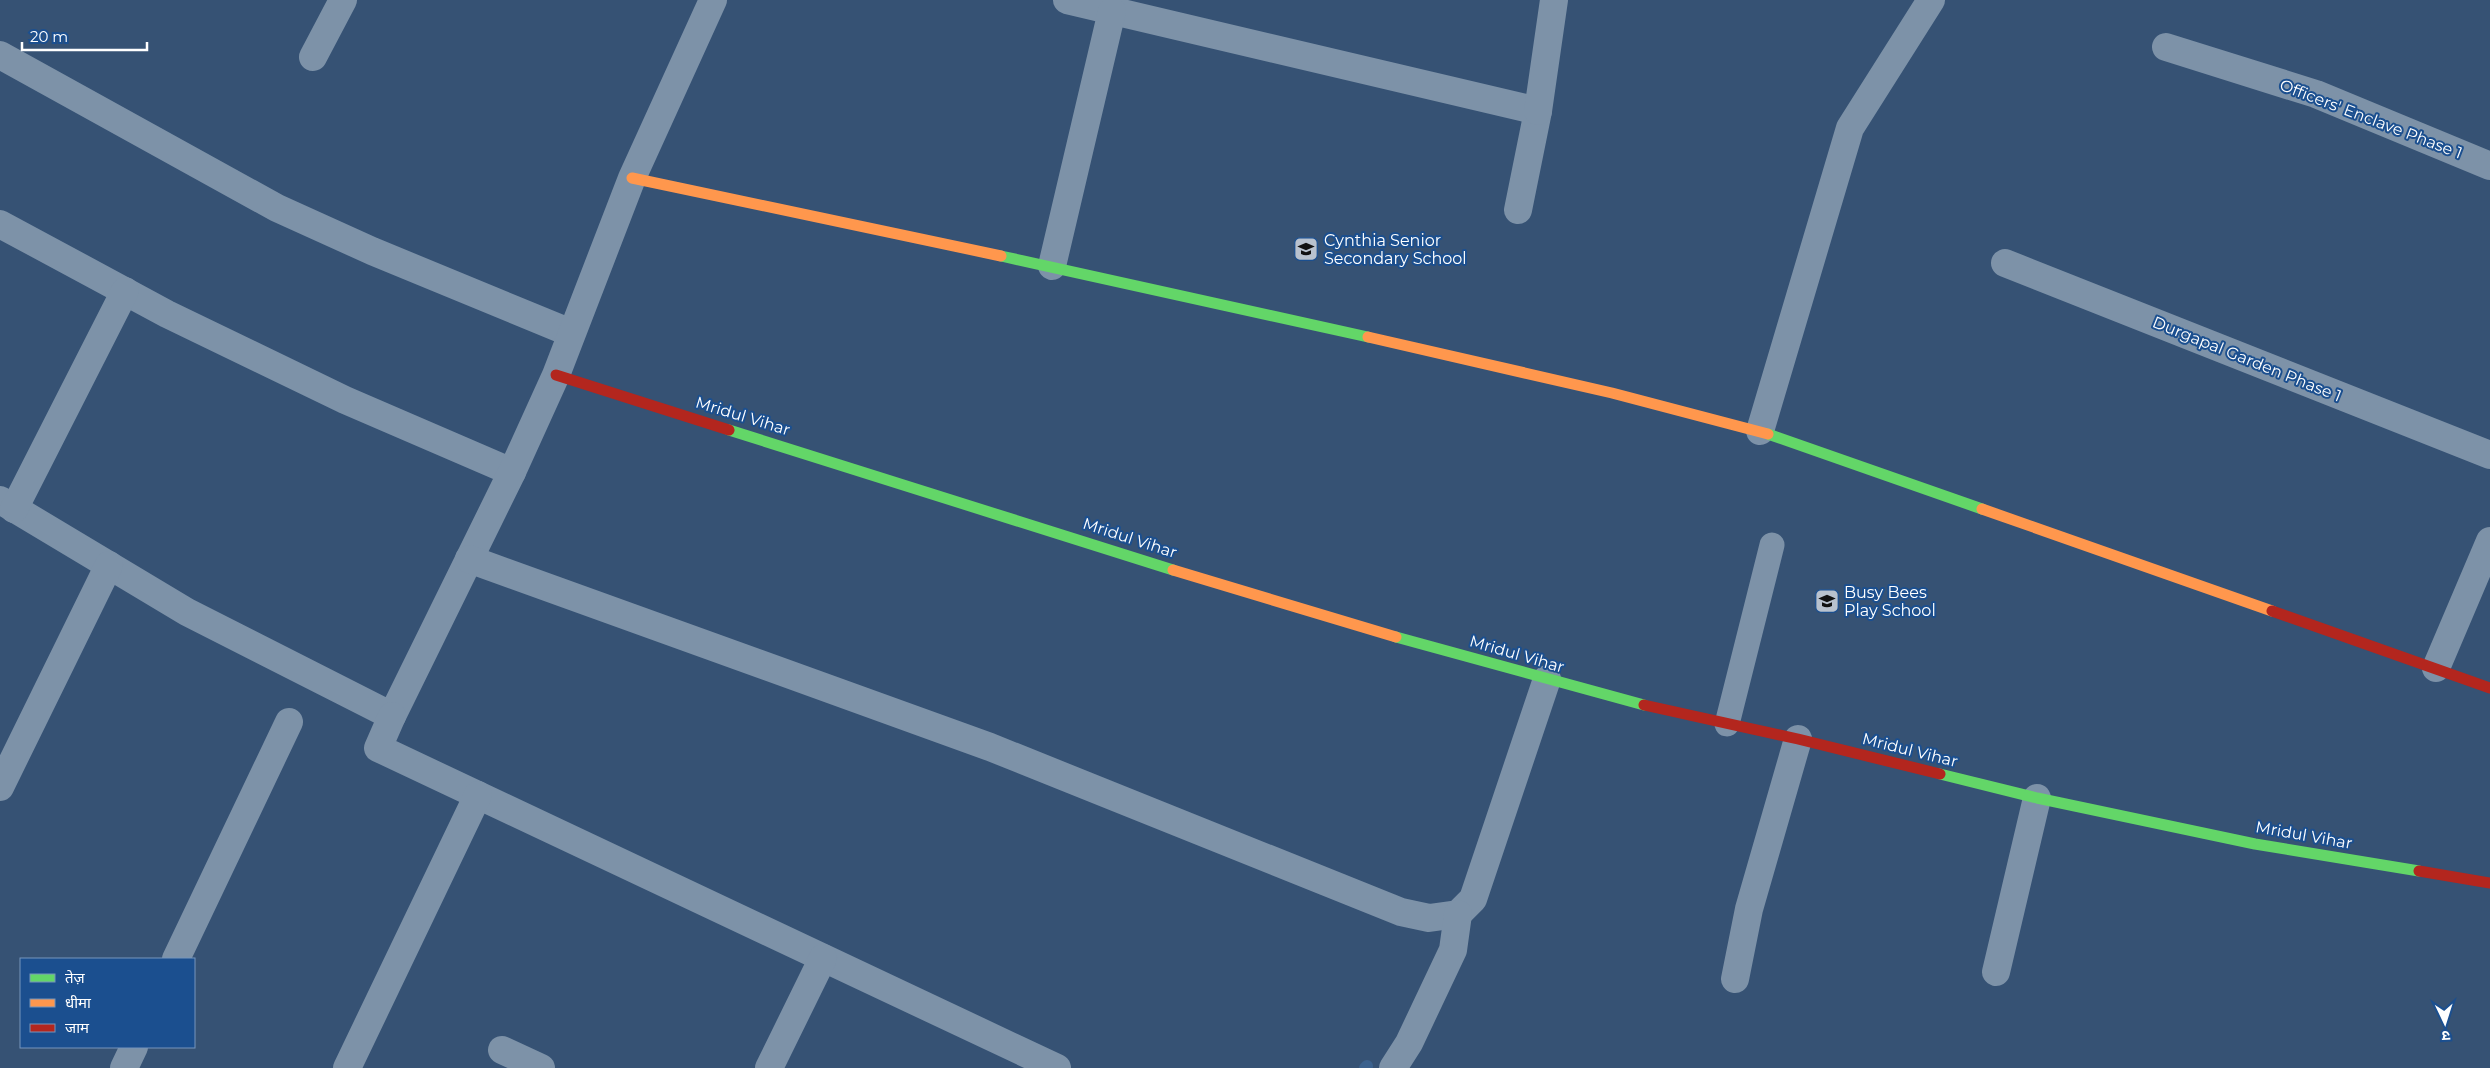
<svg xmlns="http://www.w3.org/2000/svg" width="2490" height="1068" font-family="Montserrat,'Noto Sans Devanagari',sans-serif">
<rect width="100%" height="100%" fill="#365274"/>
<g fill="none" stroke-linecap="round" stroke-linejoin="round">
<!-- stream -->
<polyline stroke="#3b618d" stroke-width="12" points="1365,1068 1367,1066"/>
<!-- lane -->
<polyline stroke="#7d92a8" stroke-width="25" points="1727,724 1772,545"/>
<!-- street -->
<g stroke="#7d92a8" stroke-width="28">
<polyline points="1067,0 1538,111 1518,210"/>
<polyline points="2166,47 2316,94 2490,166"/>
<polyline points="0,55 277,208 372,251 571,333"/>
<polyline points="313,57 343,0"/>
<polyline points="1538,111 1554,0"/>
<polyline points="0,224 167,314 345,400 512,472"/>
<polyline points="2005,263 2490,455"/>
<polyline points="1052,266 1112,11"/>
<polyline points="1760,431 1850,128 1931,0"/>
<polyline points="0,500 187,612 392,716 512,472 556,375 632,178 713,0"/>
<polyline points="14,509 125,291"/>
<polyline points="469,559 990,747 1401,912 1429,918 1458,914 1473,899 1547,679"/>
<polyline points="2436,668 2490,541"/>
<polyline points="392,716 378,748 1057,1068"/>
<polyline points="0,787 109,565"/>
<polyline points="176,959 289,722"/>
<polyline points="1996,972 2037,798"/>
<polyline points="1735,979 1749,909 1798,739"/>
<polyline points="502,1050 541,1068"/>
<polyline points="124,1068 134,1047"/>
<polyline points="347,1068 478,795"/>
<polyline points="769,1068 823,958"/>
<polyline points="1393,1068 1409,1043 1453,950 1458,914"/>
</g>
<!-- fast -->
<g stroke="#63d668" stroke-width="11">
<polyline points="1001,256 1368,337"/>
<polyline points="729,430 1173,570"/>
<polyline points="1768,434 1982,509"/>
<polyline points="1396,637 1644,705"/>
<polyline points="1940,774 2037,798 2255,844 2419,871"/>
</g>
<!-- slow -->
<g stroke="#ff974d" stroke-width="11">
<polyline points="632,178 1001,256"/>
<polyline points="1368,337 1612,393 1768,434"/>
<polyline points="1982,509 2272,611"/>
<polyline points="1173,570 1396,637"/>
</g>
<!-- jam -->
<g stroke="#b3261e" stroke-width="11">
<polyline points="556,375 729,430"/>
<polyline points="2272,611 2490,688"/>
<polyline points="1644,705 1798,739 1940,774"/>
<polyline points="2419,871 2490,883"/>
</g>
</g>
<!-- icons -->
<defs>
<g id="school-square" transform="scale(1.25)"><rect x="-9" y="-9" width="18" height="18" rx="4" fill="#b9c2ce" stroke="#1b4f8f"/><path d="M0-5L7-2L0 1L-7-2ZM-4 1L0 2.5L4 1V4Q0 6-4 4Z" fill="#111"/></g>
</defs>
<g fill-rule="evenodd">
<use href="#school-square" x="1306" y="249"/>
<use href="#school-square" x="1827" y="601"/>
</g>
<g text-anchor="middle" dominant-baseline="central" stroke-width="4" stroke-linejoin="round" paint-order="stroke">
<!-- street labels -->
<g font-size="16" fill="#fff" stroke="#1b4f8f">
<text transform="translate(2371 119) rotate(21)">Officers' Enclave Phase 1</text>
<text transform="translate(2247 359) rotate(22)">Durgapal Garden Phase 1</text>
<text transform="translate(743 416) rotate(17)">Mridul Vihar</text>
<text transform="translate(1130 538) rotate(18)">Mridul Vihar</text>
<text transform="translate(1517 654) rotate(16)">Mridul Vihar</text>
<text transform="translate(1910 750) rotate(14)">Mridul Vihar</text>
<text transform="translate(2304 835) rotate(10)">Mridul Vihar</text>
</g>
<!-- poi labels -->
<g font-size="16" fill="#fff" stroke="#1b4f8f" text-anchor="start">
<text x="1324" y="240">Cynthia Senior<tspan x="1324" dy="18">Secondary School</tspan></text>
<text x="1844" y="592">Busy Bees<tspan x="1844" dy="18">Play School</tspan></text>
</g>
</g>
<!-- legend -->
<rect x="20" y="958" width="175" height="90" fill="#1b4f8f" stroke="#7695bc"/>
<rect x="30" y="974" width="25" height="8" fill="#63d668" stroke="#7695bc"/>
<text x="65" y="983" font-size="15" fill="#ffffff">तेज़</text>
<rect x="30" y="999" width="25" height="8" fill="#ff974d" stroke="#7695bc"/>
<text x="65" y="1008" font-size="15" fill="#ffffff">धीमा</text>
<rect x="30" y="1024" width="25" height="8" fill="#b3261e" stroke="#7695bc"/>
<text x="65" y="1033" font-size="15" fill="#ffffff">जाम</text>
<!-- north arrow -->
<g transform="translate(2445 1023) rotate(176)" stroke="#1b4f8f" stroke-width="4" paint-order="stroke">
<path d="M0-4L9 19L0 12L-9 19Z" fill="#ffffff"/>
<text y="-8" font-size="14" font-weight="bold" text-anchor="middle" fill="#ffffff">उ</text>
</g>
<!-- scale -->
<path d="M22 42v8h125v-8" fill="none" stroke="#ffffff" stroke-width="2.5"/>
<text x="30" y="42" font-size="15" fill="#ffffff" stroke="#1b4f8f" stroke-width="4" paint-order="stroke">20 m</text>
</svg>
